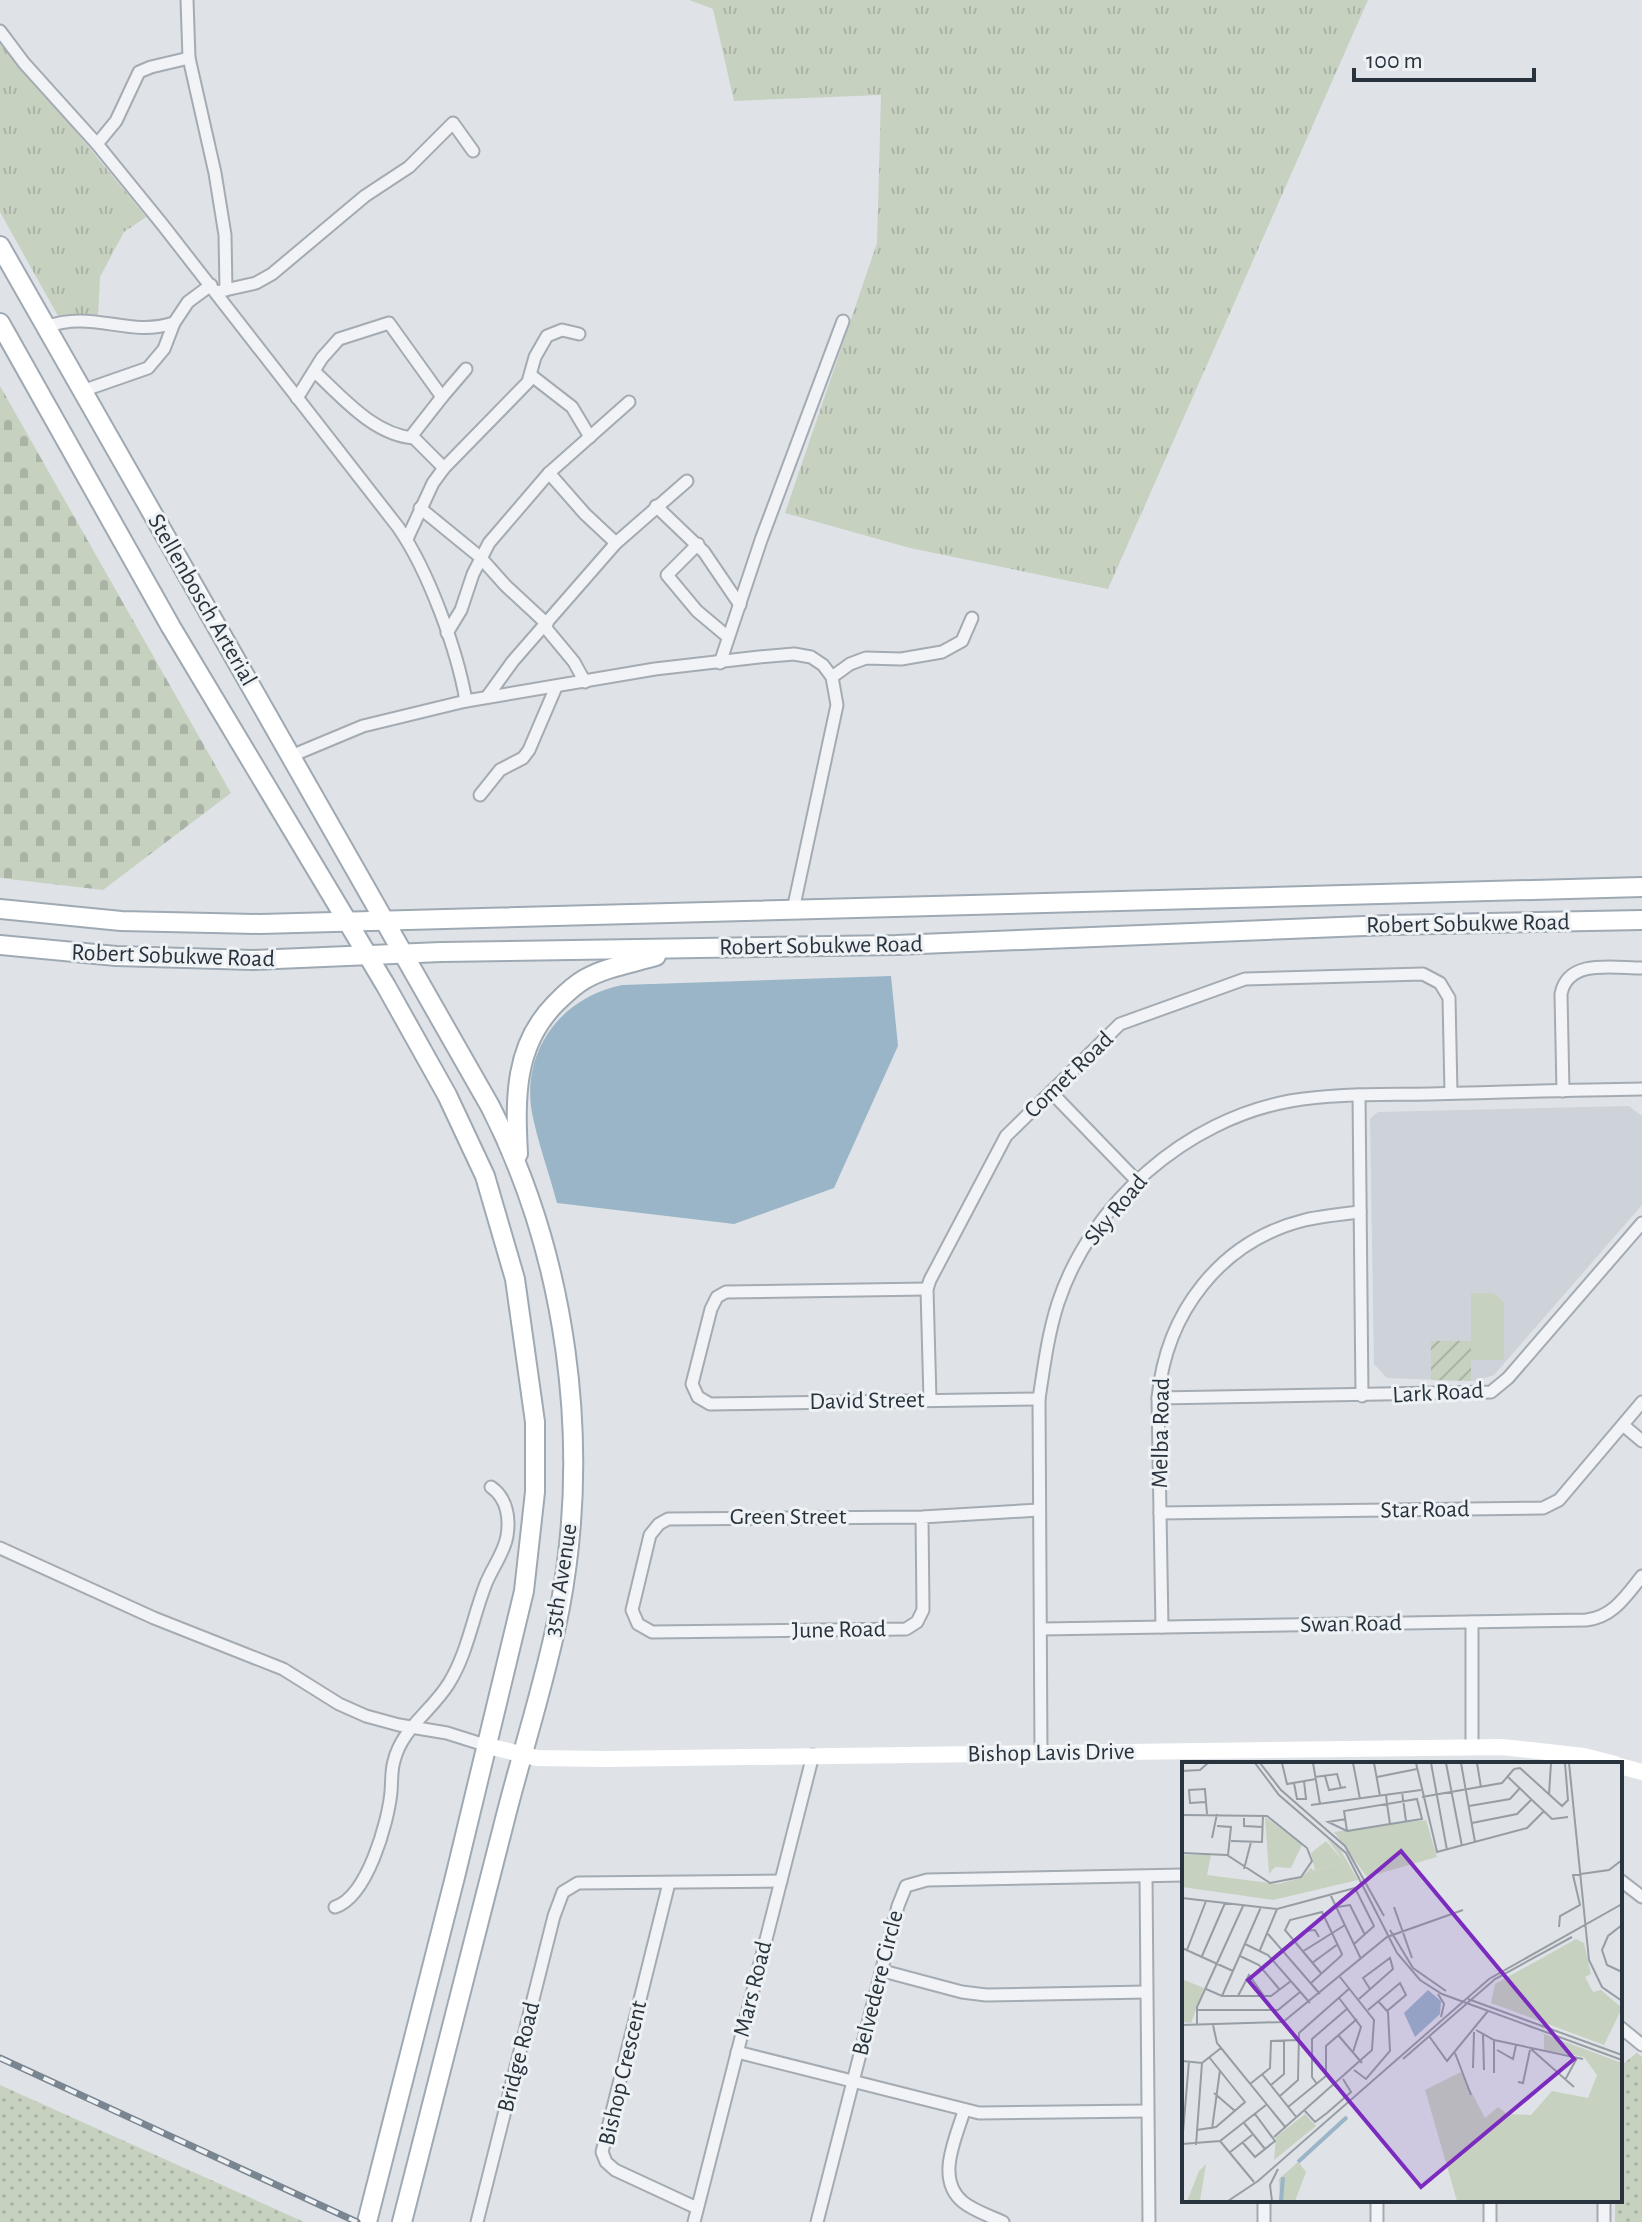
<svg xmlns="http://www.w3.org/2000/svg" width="1642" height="2222" font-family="'Alegreya Sans',sans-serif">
<defs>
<pattern id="grass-tufts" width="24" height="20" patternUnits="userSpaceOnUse" patternTransform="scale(2)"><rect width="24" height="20" fill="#c6d1c0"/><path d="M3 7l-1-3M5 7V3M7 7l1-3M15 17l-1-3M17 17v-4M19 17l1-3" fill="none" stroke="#aab4a6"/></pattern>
<pattern id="cemetery-stones" width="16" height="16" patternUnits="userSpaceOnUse" patternTransform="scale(2)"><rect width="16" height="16" fill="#c6d1c0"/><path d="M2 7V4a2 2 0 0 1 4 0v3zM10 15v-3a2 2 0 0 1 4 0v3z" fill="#aab4a6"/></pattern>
<pattern id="park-dots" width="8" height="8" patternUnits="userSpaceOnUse" patternTransform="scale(2)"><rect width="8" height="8" fill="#c6d1c0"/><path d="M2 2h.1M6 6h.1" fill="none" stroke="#aab4a6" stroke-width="1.8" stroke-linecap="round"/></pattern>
<pattern id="garden-furrows" width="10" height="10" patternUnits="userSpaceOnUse" patternTransform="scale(2)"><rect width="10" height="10" fill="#c6d1c0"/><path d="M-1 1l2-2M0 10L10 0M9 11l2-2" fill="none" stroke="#aab4a6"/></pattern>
</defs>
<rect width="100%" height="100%" fill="#dfe3e8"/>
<!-- built -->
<polygon fill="#cdd3d9" points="1629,1106 1642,1116 1642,1205 1494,1375 1476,1381 1387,1378 1374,1364 1370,1119 1373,1116 1378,1112"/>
<!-- grass -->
<g fill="url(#grass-tufts)">
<polygon points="689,0 1368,0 1108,589 910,548 785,513 877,243 881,95 734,101 713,9"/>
<polygon points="0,39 146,217 124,232 100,277 98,316 58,316 0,212"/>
</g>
<!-- cemetery -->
<polygon fill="url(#cemetery-stones)" points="0,386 231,793 103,890 0,878"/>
<!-- park -->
<g fill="url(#park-dots)">
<polygon points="1637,2053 1642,2057 1642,2222 1615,2222 1615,2200 1620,2200 1620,2066"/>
<polygon points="0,2085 304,2222 0,2222"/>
</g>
<!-- garden -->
<polygon fill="url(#garden-furrows)" points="1431,1341 1471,1341 1471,1381 1431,1380"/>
<!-- pitch -->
<polygon fill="#c6d1c0" points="1471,1293 1493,1293 1504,1302 1504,1360 1471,1360"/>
<!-- water -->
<path fill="#9ab5c7" d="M891 976 898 1046 834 1188 734 1224 557 1203C549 1173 538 1143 532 1113 521 1050 562 997 622 985Z"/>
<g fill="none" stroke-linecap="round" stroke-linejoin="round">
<!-- street casing -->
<g stroke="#a4abb2" stroke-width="15">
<g id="street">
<polyline points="187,0 189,58 215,173 225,235 226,290"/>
<path d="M0 31 24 63 97 144 162 224 398 527C428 570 457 649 466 701"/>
<polyline points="97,144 116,121 139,72 151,67 189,58"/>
<polyline points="216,292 256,283 272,274 365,196 409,167 453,123 473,151"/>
<path d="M45 327C94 309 127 338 174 323"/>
<path d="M315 372C343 398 374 435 414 438"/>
<polyline points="532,376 572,407 590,437"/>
<polyline points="82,391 148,368 164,349 174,323 188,302 211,285"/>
<polyline points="442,397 466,369"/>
<polyline points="297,398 322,358 339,339 389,323 442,397 413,434 414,438 444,468"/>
<polyline points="549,473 585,514 616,543"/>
<polyline points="656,506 704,552 740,605"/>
<polyline points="420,508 480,557 506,586 547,624"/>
<polyline points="407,539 433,483 444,468 528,382 535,357 547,336 562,330 579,334"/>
<polyline points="698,544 667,575 697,611 728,637"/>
<polyline points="545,627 574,662 585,682"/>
<polyline points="447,633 461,610 473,574 489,543 549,473 629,402"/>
<polyline points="720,663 761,540 843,321"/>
<polyline points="832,677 850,664 866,658 901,659 942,652 962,641 972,618"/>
<polyline points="487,697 513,661 616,543 687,481"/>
<polyline points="291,756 363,726 466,701 655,669 759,657 794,654 811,657 823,665 832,677 837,705 793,910"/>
<polyline points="480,795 500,770 523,758 529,750 556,687"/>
<path d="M1563 1091 1561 994C1568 958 1614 968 1642 968"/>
<polyline points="1051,1092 1137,1181"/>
<polyline points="1359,1095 1362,1396"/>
<polyline points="927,1289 726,1292 717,1297 711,1309 692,1384 698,1397 710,1404 1039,1399"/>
<polyline points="1158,1398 1491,1392 1508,1378 1642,1223"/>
<polyline points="930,1400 927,1289 930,1280 1006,1136 1120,1024 1245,979 1423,974 1440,983 1449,998 1451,1093"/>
<polyline points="1623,1425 1642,1441"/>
<polyline points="1160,1513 1543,1508 1559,1500 1642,1402"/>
<polyline points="922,1517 923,1610 917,1622 906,1629 652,1632 638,1624 632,1610 650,1535 659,1524 668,1519 922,1517 1039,1510"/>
<polyline points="0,1548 154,1618 283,1669 339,1704 366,1716 399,1725 447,1733 488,1746"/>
<path d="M1162 1627 1158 1398C1166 1313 1220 1241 1305 1220 1323 1216 1342 1214 1360 1212"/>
<path d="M1042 1629 1586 1620C1613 1617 1626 1596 1642 1576"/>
<polyline points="1472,1747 1472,1622"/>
<path d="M1041 1753 1039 1399C1044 1366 1048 1334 1058 1303 1091 1203 1186 1120 1290 1101 1336 1093 1384 1095 1430 1094 1500 1092 1571 1090 1642 1089"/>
<polyline points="1146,1877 1149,2222"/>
<polyline points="1620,1880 1642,1897"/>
<polyline points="669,1883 602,2152 606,2162 615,2170 697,2208"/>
<path d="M335 1907C367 1897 388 1823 391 1792 392 1781 391 1771 394 1761 402 1728 432 1711 449 1683 467 1654 473 1617 485 1586 491 1569 504 1554 507 1536 510 1518 507 1498 491 1487"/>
<polyline points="883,1971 962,1992 986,1995 1146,1992"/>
<polyline points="1620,2027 1642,2045"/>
<polyline points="737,2052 979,2113 1147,2111"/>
<path d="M964 2111C956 2138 935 2179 963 2202 974 2211 990 2216 1003 2222"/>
<polyline points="1264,2200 1264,2222"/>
<polyline points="1377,2200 1377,2222"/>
<polyline points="1490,2200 1490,2222"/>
<polyline points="1604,2200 1604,2222"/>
<polyline points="477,2222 554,1916 563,1892 578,1883 781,1881"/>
<polyline points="694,2222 813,1755"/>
<polyline points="817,2222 898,1906 906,1886 927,1880 1184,1875"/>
</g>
</g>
<!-- primary casing -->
<g stroke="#9ea9b3" stroke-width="22">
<g id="primary">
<path d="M0 246 490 1106C567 1257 591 1441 560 1607 546 1680 522 1751 504 1823 470 1956 436 2089 402 2222"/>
<polyline points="0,323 171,627 386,986 447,1095 485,1176 515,1279 535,1422 535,1492 524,1591 455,1877 367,2222"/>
<polyline points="0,909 121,921 260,924 1642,887"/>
<polyline points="0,945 116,956 253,960 441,952 896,945 1389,925 1642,920"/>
<path d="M518 1154C515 1098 514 1045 556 1003 565 994 574 985 585 979 606 967 633 963 656 956"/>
</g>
</g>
<!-- street -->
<use href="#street" stroke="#f1f3f6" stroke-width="11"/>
<!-- secondary -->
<g stroke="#fff" stroke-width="16">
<polyline points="488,1746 537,1758 605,1759 1502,1747 1584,1756 1615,1764"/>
<polyline points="1620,1766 1642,1772"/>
</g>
<!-- primary -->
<use href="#primary" stroke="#fff" stroke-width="18"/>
<!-- rail casing -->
<g stroke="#798591" stroke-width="7">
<polyline id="rail" points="0,2058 357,2222"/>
</g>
<!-- rail -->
<use href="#rail" stroke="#eef2f5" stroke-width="4" stroke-dasharray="12" stroke-linecap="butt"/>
</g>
<g text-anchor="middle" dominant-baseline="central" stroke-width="6" stroke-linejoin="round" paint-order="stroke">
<!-- street labels -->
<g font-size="24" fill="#28333e" stroke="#eef2f5">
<text transform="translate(202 600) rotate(60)">Stellenbosch Arterial</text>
<text transform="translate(1468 924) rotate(-1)">Robert Sobukwe Road</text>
<text transform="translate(821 946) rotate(-1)">Robert Sobukwe Road</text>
<text transform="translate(173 956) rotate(2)">Robert Sobukwe Road</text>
<text transform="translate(1069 1075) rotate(-44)">Comet Road</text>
<text transform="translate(1116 1210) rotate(-50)">Sky Road</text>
<text transform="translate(1438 1393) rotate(-3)">Lark Road</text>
<text transform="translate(867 1401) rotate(-1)">David Street</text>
<text transform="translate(1161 1433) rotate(-89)">Melba Road</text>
<text transform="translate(1425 1510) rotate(-1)">Star Road</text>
<text x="788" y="1517">Green Street</text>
<text transform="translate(561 1580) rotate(-81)">35th Avenue</text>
<text transform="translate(1351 1624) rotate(-1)">Swan Road</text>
<text transform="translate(839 1630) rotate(-1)">June Road</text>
<text transform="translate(1051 1753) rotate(-1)">Bishop Lavis Drive</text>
<text transform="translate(878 1983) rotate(-76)">Belvedere Circle</text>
<text transform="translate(753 1989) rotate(-76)">Mars Road</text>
<text transform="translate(519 2057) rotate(-76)">Bridge Road</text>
<text transform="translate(623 2073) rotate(-77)">Bishop Crescent</text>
</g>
</g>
<!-- overview -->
<g transform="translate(1182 1762)">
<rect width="440" height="440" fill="#dfe3e8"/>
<path d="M145 77 158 87 176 118 91 138 0 125 1 93H29L25 113 96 122 119 116 129 106 133 109 162 100ZM362 272 440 301V439H275L243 328 279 310 303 356 316 345 325 352 349 353 370 329 406 336 415 313 402 295 362 288Z" fill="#c6d1c0"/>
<path d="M116 400 124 410 113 439H98L97 417Z" fill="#c6d1c0"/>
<path d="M394 177 402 181 409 212 403 215 411 230 419 228 440 246 422 283 309 241 313 222Z" fill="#c6d1c0"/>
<path d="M83 55 120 83 109 106 93 105 87 112ZM244 58 255 95 185 115 152 70ZM144 79 162 100 133 109 129 91ZM123 352 134 364 92 398 94 375ZM24 402 18 439H5L17 409Z" fill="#c6d1c0"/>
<path d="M0 217 22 226 9 261 0 260Z" fill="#c6d1c0"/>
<path d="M246 228 259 239 258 252 233 275 222 251Z" fill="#9ab5c7"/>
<path fill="none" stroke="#9ab5c7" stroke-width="4" d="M116 400 165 355M99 439 101 415"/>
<path fill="none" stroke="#969da4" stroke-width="2" d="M73 1 97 33 164 91 215 191 238 218 260 232 440 298M78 1 99 28 163 84 202 154M100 1 105 22 134 17M131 1 138 42M171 1 178 37M192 1 198 34M234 1 255 90 345 66 362 49M249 1 265 88M264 1 280 84M279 1 293 80M295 1 299 25M387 1 407 198 420 225 440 239M332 7 338 6 380 44 386 38 383 1M0 9 18 8 26 1M143 14 147 28 164 25M133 15 155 12 159 26M195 15 235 7M326 15 370 57 386 55M112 21 115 37H124L122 19M220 30 224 59M204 33 205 42 162 49 165 69 208 62M367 33 369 1M240 35 320 21 332 7M235 37 240 57 208 62 205 42ZM24 40 8 41 7 28 23 27V28L25 52M129 43 239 28M287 44 328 37 338 26M0 53 85 54 125 86 130 99 119 115 88 121 45 93 0 91M62 56V64L81 65M164 57 146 60 165 69M290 61 335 52 350 37M35 64 49 65 46 93M30 76 35 52M49 79 80 80 81 53M62 107 69 80M148 132 179 197M0 136 95 147 173 126 192 164 172 182M155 145 168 143 183 173M212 145 230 196M440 163 426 174 420 188 425 203 440 210M377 165 378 154 398 143 391 113 427 108 440 98M208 168 231 206 264 229M86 172 138 232M63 182 86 193 128 241M0 186 51 209M5 188 24 139M78 188 95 147M100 188 123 169 133 168 137 175M120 190 163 163M20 194 43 141M58 194 77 203 98 228M130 201 156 182M129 221 159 194 160 192 140 150 108 158 103 168 139 211M24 227 40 234H89L109 219M256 232 262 242 259 255M40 234 79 145M56 234 67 213 82 234M157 236 179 265 171 290M177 237 211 207 208 196 181 216 188 227M286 237 440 293M14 248H96L118 230M186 248 218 221 224 233 205 249M0 263 101 260 205 175 281 148M15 263V245L61 144M31 263 35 281 104 366M294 268 312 278 401 297M156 273 180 301M301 273 302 308M247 274 265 299 306 249M312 278V311M349 287 392 325M315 288 331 297 334 283M273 291 289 333M221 297 313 217 390 175M0 299 20 301 39 286M291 306 292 270M172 308 184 317 208 289 206 250 196 239M80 312 115 356M383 318 395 296M336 320 341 321 348 288M68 322 88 306 89 279 116 278M135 322 130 315V277L166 246M89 323 102 312V278M153 324 144 313V284L175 257M32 331 53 349M98 334 116 318 117 271 168 226M106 345 144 314M123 349 133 360 145 351 169 330 161 317M62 361 83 387M30 367 38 308M15 368 34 365 63 340 27 295M92 375 190 288 192 258 158 215M38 379 72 420M61 381 73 395 93 379 73 352M0 382 38 379 84 343M0 382 7 299M14 383 20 301M47 391 70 373M46 439 76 419 307 217 440 142M90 439 88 423 96 407"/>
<path fill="#7b2cbf" fill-opacity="0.15" stroke="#7b2cbf" stroke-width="4" d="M219 89 392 297 239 425 66 218Z"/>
<rect width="440" height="440" fill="none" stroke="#28333e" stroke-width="4"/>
</g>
<!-- scale -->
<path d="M1354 68v12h180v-12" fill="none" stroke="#28333e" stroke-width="4"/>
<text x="1366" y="68" font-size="24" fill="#28333e" stroke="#eef2f5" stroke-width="6" paint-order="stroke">100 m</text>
</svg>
